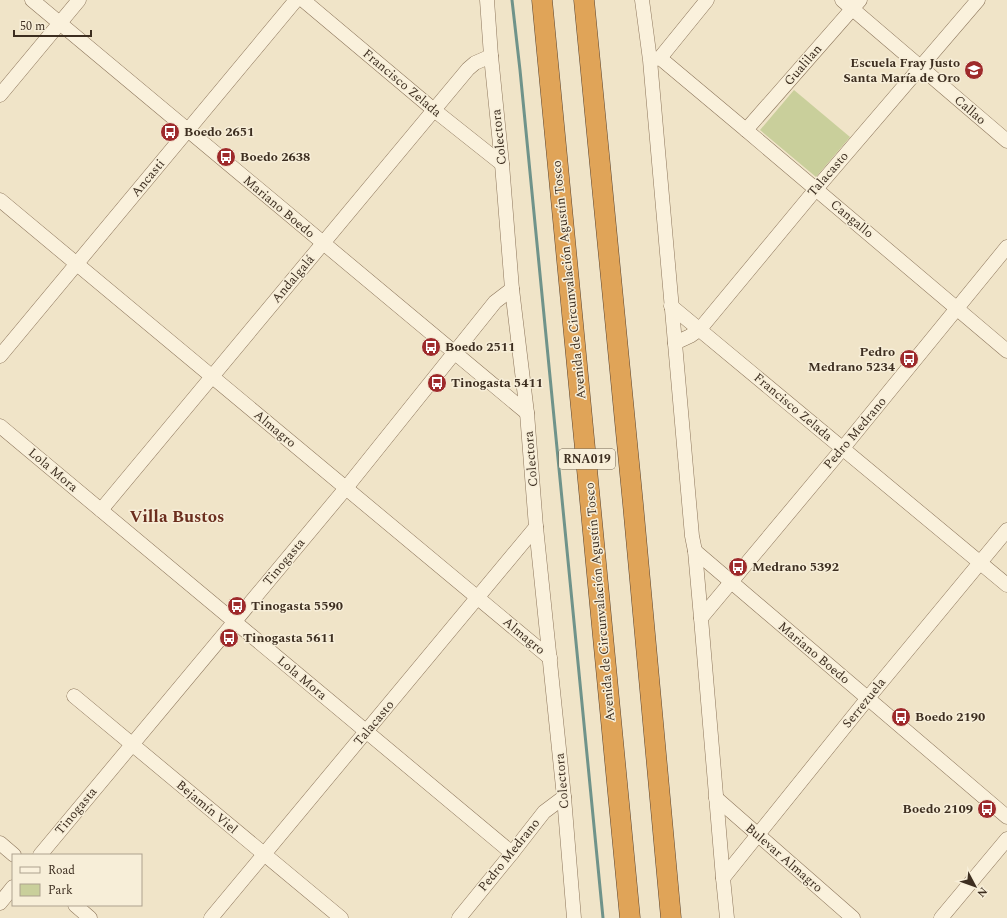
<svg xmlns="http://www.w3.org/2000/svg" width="1007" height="918" font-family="Spectral,serif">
<rect width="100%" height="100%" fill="#f0e4c8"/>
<!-- green -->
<polygon fill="#c9cf9b" points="794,90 850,137 816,177 760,130"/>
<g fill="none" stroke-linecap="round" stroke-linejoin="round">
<!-- stream -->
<polyline stroke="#6f938a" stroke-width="3" points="512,0 520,70 603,918"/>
<!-- minor casing -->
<g stroke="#8d765c" stroke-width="15">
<g id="minor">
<polyline points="32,0 527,413"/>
<polyline points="303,0 434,110 502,164"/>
<polyline points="487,0 491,56 502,164 512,289 527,413 536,527 564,797 574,918"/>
<polyline points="642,0 650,60 692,536 695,551 701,618 723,878 727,918"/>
<polyline points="842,0 1007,141"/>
<polyline points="660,58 746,130 1007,351"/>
<polyline points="651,60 660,58 707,0"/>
<polyline points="0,95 79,0"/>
<polyline points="746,130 860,0"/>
<polyline points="0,200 550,658"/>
<polyline points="671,306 1007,585"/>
<polyline points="675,343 690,336 700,329 816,189 978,0"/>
<polyline points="0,356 296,0"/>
<polyline points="0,426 512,853"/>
<polyline points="101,510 468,69 475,63 491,56"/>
<polyline points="695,551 1007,817"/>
<polyline points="701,618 843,448 1007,247"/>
<polyline points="74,696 341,918"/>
<polyline points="716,798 853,918"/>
<polyline points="0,843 14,855"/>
<polyline points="40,855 346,488 495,302 512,289"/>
<polyline points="723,878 868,698 1007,530"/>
<polyline points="0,903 13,887"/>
<polyline points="75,905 90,918"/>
<polyline points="211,918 536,527"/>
<polyline points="459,918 512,853 544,812 564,797"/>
<polyline points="941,918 1007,839"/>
</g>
</g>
<!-- highway casing -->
<g stroke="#5b4430" stroke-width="21">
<g id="highway">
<polyline points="542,0 630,918"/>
<polyline points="584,0 633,504 671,918"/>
</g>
</g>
<!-- minor -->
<use href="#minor" stroke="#faf1dc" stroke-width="14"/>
<!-- highway -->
<use href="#highway" stroke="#e0a458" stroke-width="20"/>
</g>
<!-- icons -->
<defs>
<g id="school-disc" transform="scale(1)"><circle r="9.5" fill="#9e2a2b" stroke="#f7eed8"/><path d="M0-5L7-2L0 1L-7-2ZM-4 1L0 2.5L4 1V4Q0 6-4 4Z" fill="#fff"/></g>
<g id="bus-disc" transform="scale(1)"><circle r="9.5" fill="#9e2a2b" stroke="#f7eed8"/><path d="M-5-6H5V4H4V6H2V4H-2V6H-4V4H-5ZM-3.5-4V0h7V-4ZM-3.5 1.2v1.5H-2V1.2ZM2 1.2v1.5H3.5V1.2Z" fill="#fff"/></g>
</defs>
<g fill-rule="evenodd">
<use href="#school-disc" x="974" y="70"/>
<use href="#bus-disc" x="170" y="132"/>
<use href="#bus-disc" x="226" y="157"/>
<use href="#bus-disc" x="431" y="347"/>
<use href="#bus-disc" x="909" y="359"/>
<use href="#bus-disc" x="437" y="383"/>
<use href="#bus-disc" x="738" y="567"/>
<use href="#bus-disc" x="237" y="606"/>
<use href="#bus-disc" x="229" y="638"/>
<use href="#bus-disc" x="901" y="717"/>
<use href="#bus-disc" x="987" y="809"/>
</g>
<g text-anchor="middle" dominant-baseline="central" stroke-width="3" stroke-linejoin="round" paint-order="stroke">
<!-- shield labels -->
<rect fill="#f7eed8" stroke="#756857" stroke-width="1" x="559" y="449" width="56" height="20" rx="3"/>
<g font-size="12" font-weight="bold" fill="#3d2e20">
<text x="587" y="459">RNA019</text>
</g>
<!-- poi labels -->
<g font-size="13" font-weight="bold" fill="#3d2e20" stroke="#f7eed8" text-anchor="start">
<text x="960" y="63" text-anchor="end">Escuela Fray Justo<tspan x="960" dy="15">Santa María de Oro</tspan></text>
<text x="184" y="132">Boedo 2651</text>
<text x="240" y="157">Boedo 2638</text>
<text x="445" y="347">Boedo 2511</text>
<text x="895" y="352" text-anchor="end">Pedro<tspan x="895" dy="15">Medrano 5234</tspan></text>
<text x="451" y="383">Tinogasta 5411</text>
<text x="752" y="567">Medrano 5392</text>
<text x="251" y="606">Tinogasta 5590</text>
<text x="243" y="638">Tinogasta 5611</text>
<text x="915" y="717">Boedo 2190</text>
<text x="973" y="809" text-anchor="end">Boedo 2109</text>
</g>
<!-- street labels -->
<g font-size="13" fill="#3d2e20" stroke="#f7eed8">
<text transform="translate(803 65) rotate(-49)">Gualilan</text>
<text transform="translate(402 83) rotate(40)">Francisco Zelada</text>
<text transform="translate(970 110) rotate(41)">Callao</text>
<text transform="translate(499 137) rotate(-96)">Colectora</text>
<text transform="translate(828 174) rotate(-49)">Talacasto</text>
<text transform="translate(148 178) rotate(-50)">Ancasti</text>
<text transform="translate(279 207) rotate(40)">Mariano Boedo</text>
<text transform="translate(852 219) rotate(40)">Cangallo</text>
<text transform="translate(293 279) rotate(-50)">Andalgalá</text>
<text transform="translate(569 280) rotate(-96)">Avenida de Circunvalación Agustín Tosco</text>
<text transform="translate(793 407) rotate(40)">Francisco Zelada</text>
<text transform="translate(275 429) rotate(40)">Almagro</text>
<text transform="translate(855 433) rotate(-50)">Pedro Medrano</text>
<text transform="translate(531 459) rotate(-95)">Colectora</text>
<text transform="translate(53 470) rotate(40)">Lola Mora</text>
<text transform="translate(284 562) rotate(-50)">Tinogasta</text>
<text transform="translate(600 602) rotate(-95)">Avenida de Circunvalación Agustín Tosco</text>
<text transform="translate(524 636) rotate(40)">Almagro</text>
<text transform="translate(814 653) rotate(40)">Mariano Boedo</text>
<text transform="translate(302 678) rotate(40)">Lola Mora</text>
<text transform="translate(864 703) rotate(-51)">Serrezuela</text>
<text transform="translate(374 723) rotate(-50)">Talacasto</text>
<text transform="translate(562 781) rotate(-95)">Colectora</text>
<text transform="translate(207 807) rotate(40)">Bejamín Viel</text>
<text transform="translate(76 811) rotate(-50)">Tinogasta</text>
<text transform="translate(509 855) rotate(-51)">Pedro Medrano</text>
<text transform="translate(784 858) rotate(41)">Bulevar Almagro</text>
</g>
<!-- district labels -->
<g font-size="17" font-weight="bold" fill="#6b2e1e" stroke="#f7eed8">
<text x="177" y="517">Villa Bustos</text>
</g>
</g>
<!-- legend -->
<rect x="12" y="854" width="130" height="52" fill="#f7eed8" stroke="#ada18e"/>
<rect x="20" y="867" width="20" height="6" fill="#faf1dc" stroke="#ada18e"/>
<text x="48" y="874" font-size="12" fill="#3d2e20">Road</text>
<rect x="20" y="884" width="20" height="12" fill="#c9cf9b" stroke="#ada18e"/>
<text x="48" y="894" font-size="12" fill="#3d2e20">Park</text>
<!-- north arrow -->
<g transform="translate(975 886) rotate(131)" stroke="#f7eed8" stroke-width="3" paint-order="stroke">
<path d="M0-3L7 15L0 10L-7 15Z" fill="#3d2e20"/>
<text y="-6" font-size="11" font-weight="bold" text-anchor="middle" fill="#3d2e20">N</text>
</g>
<!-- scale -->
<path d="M14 30v6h77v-6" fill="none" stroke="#3d2e20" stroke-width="2"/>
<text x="20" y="30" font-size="12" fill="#3d2e20" stroke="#f7eed8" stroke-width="3" paint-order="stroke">50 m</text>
</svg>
